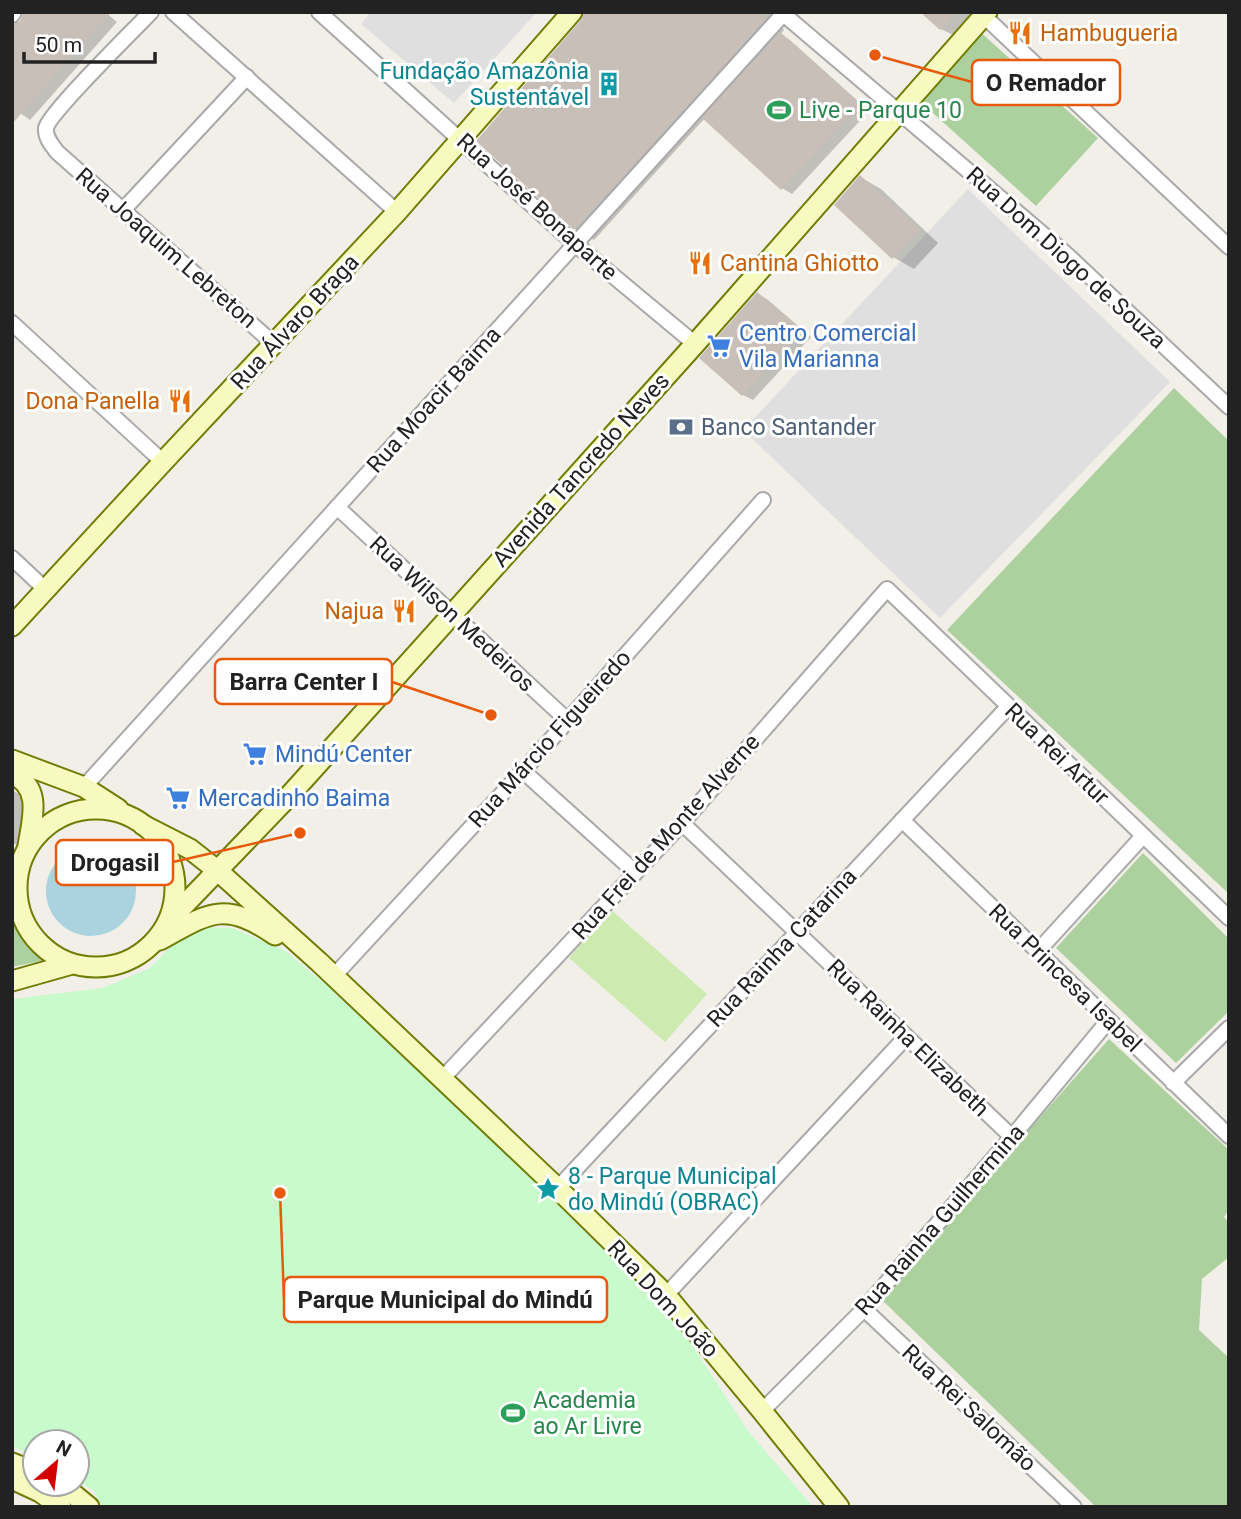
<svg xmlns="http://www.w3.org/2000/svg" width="1241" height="1519" font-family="Roboto,sans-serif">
<rect width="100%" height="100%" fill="#f2efe9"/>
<!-- residential -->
<g fill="#e0dfdf">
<polygon points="371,12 537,12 454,103 361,24"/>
<polygon points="968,189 1170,382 940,618 743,430"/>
</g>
<!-- grass -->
<polygon fill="#cdebb0" points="611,910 707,994 665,1042 569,958"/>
<!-- forest -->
<g fill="#add19e">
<polygon points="977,29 1098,138 1036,206 915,97"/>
<polygon points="1174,388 1229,441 1229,894 947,630"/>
<polygon points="1143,853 1229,939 1229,1011 1176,1063 1056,948"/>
<path d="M12 906C17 934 29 942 51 959L12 967Z"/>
<polygon points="1109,1039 1229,1150 1229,1209 1224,1217 1229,1223 1229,1257 1202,1279 1199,1330 1229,1358 1229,1507 1096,1507 880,1298"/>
</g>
<!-- park -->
<polygon fill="#c8facc" points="202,927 232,928 284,950 324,983 662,1299 748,1431 813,1507 103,1507 93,1490 77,1481 77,1442 35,1442 35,1457 12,1446 12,999 103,988 150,968 181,936"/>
<!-- water -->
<circle fill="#aad3df" cx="91" cy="891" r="45"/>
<!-- shadow -->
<g fill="#0003">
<polygon points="105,12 117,22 30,120 12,107 12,22 14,26"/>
<polygon points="585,12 796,12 782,27 784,30 781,34 790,40 869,111 792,194 782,188 705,118 594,240 575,229 478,141 583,21"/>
<polygon points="923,12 978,12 955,36 941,29"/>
<polygon points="860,177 881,189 938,243 914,269 893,257"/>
<polygon points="758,294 768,300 811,337 753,400 743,395 702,358"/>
<polygon points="12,790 27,799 25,847 12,843"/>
</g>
<!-- building -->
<g fill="#c7bfb8">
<polygon points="24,12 111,12 12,124 12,25 20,21"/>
<polygon points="584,12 759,12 766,19 574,230 476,141 581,20"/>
<polygon points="920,12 957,12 940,30"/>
<polygon points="780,32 860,104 781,190 702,118"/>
<polygon points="860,175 919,230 892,259 834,205"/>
<polygon points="757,292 802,330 742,396 699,358"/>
</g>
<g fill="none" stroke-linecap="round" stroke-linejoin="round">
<!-- street casing -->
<g stroke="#a9a9a9" stroke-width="18">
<g id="street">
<path d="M151 12C134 30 50 112 46 128 45 138 52 145 57 152L274 344"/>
<polyline points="173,12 397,212"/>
<polyline points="319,12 575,244 695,344"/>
<polyline points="781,12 1065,253 1229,407"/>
<polyline points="12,15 14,12"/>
<polyline points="984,16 1229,247"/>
<polyline points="123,210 247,77"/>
<polyline points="12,323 163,462"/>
<polyline points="337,507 567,720"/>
<polyline points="12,558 46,590"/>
<polyline points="523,771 635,872"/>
<polyline points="84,787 785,12"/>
<polyline points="902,820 1229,1136"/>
<polyline points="682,823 1012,1137"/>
<polyline points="1038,951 1143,836"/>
<polyline points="334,976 523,771 763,500"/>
<polyline points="441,1080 682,823 887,589 1229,918"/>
<polyline points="1173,1083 1229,1028"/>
<polyline points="557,1189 1008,707"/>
<polyline points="666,1295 906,1037"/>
<polyline points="864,1309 1074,1507"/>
<polyline points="762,1411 864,1309 1012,1137 1108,1021"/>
</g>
</g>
<!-- secondary casing -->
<g stroke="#707d05" stroke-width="23">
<g id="secondary">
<polyline points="12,626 163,462 397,212 572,12"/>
<polyline points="12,760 84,787 118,809"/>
<path d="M12 774C43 787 32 820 28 846"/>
<circle cx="96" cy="888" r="79"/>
<polyline points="143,825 190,849 218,871 319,962 551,1182 666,1295 762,1411 839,1507"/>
<polyline points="168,922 289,796 695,344 987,12"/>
<path d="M160 940C209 913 224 900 275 935"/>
<polyline points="12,981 72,964"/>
<polyline points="12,1463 35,1472"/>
<polyline points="12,1479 40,1492 61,1507"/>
<polyline points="61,1484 89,1507"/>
</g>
</g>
<!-- street -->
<use href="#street" stroke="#fff" stroke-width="14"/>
<!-- secondary -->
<use href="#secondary" stroke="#f7fabf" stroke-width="19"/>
</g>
<!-- icons -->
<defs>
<g id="restaurant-bare" transform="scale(1.89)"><path d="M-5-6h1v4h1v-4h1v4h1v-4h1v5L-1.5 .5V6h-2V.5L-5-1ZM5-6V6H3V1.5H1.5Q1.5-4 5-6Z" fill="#e8710a" stroke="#fff" stroke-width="2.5" paint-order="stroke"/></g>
<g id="building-bare" transform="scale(1.89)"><path d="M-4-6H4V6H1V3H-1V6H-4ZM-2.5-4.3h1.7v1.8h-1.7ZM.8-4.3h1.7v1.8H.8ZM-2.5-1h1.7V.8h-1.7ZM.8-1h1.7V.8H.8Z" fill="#0f9aa8" stroke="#fff" stroke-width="2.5" paint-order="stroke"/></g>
<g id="stadium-bare" transform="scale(1.89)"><path d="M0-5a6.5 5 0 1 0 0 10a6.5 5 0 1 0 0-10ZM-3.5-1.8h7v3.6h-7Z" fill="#2e9e5b" stroke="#fff" stroke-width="2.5" paint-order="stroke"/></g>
<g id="supermarket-bare" transform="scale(1.89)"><path d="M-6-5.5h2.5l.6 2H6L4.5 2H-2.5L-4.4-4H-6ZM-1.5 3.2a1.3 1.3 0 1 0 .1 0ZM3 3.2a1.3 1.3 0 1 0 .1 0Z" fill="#3f7fe0" stroke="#fff" stroke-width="2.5" paint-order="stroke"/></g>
<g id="bank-bare" transform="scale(1.89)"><path d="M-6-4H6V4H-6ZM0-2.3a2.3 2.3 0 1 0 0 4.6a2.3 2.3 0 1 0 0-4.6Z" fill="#5c6f8a" stroke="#fff" stroke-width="2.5" paint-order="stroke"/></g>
<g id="sight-bare" transform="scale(1.89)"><path d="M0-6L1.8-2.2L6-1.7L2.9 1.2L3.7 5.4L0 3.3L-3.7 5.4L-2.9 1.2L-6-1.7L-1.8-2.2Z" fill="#0f9aa8" stroke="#fff" stroke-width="2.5" paint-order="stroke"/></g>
</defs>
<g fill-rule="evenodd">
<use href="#restaurant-bare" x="1020" y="33"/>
<use href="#building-bare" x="609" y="84"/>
<use href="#stadium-bare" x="779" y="110"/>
<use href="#restaurant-bare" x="700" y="263"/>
<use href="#supermarket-bare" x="719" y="346"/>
<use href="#restaurant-bare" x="180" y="401"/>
<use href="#bank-bare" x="681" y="427"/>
<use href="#restaurant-bare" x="404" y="611"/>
<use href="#supermarket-bare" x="255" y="754"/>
<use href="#supermarket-bare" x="178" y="798"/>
<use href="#sight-bare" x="548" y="1189"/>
<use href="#stadium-bare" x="513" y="1413"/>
</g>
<g text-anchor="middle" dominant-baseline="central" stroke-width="6" stroke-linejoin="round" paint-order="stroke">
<!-- food labels -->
<g font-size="23" fill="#c56008" stroke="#fff" text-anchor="start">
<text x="1040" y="33">Hambugueria</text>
<text x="720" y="263">Cantina Ghiotto</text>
<text x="160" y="401" text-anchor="end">Dona Panella</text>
<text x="384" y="611" text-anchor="end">Najua</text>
</g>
<!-- culture labels -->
<g font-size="23" fill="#0d838f" stroke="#fff" text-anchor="end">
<text x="589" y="71">Fundação Amazônia<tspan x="589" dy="26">Sustentável</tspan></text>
<text x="568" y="1176" text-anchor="start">8 - Parque Municipal<tspan x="568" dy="26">do Mindú (OBRAC)</tspan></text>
</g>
<!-- leisure labels -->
<g font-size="23" fill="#27864d" stroke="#fff" text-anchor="start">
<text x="799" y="110">Live - Parque 10</text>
<text x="533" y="1400">Academia<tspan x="533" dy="26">ao Ar Livre</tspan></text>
</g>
<!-- street labels -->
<g font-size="23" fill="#222" stroke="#fff">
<text transform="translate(537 207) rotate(42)">Rua José Bonaparte</text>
<text transform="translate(166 248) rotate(41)">Rua Joaquim Lebreton</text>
<text transform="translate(1066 258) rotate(42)">Rua Dom Diogo de Souza</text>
<text transform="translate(295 322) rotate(-47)">Rua Álvaro Braga</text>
<text transform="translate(434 400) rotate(-48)">Rua Moacir Baima</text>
<text transform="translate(581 470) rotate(-48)">Avenida Tancredo Neves</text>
<text transform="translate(452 614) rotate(43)">Rua Wilson Medeiros</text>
<text transform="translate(550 739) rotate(-48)">Rua Márcio Figueiredo</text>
<text transform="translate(1057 754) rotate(44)">Rua Rei Artur</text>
<text transform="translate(666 837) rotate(-48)">Rua Frei de Monte Alverne</text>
<text transform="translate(782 948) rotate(-47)">Rua Rainha Catarina</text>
<text transform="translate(1065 978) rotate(44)">Rua Princesa Isabel</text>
<text transform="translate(908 1038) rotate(44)">Rua Rainha Elizabeth</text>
<text transform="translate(940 1220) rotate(-49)">Rua Rainha Guilhermina</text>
<text transform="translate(663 1299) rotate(47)">Rua Dom João</text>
<text transform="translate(969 1408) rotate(43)">Rua Rei Salomão</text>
</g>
<!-- shop labels -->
<g font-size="23" fill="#366cbe" stroke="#fff" text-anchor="start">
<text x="739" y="333">Centro Comercial<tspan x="739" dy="26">Vila Marianna</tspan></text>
<text x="275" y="754">Mindú Center</text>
<text x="198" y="798">Mercadinho Baima</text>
</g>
<!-- service labels -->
<g font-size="23" fill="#4e5e75" stroke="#fff" text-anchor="start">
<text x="701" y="427">Banco Santander</text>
</g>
</g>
<!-- callouts -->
<path fill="none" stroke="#e8590c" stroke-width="2.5" d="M875 55L972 82M491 715L392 682M300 833L173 862M280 1193L284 1299"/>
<g fill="#e8590c" stroke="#fff" stroke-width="2.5">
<circle cx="875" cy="55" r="7"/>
<circle cx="491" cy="715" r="7"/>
<circle cx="300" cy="833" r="7"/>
<circle cx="280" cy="1193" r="7"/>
</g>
<g fill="#fff" stroke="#e8590c" stroke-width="2.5">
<rect x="972" y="60" width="148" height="45" rx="7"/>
<rect x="215" y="659" width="177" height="45" rx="7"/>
<rect x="56" y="840" width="117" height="45" rx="7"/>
<rect x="284" y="1277" width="323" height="45" rx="7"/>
</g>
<g font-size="24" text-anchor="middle" font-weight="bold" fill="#222">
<text x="1046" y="91">O Remador</text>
<text x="304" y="690">Barra Center I</text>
<text x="115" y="871">Drogasil</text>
<text x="445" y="1308">Parque Municipal do Mindú</text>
</g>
<!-- border -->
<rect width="1241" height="1519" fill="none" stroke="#222222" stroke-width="28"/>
<!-- north arrow -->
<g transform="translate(56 1463) rotate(28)"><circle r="33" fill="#ffffff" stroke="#a7a7a7" stroke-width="2"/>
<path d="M0-5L12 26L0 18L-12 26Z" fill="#d40000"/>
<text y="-10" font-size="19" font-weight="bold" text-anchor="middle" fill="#222222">N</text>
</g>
<!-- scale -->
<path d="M24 52v10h131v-10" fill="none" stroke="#222222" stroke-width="3.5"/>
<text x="35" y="52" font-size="21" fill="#222222" stroke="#ffffff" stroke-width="5" paint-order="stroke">50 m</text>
</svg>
